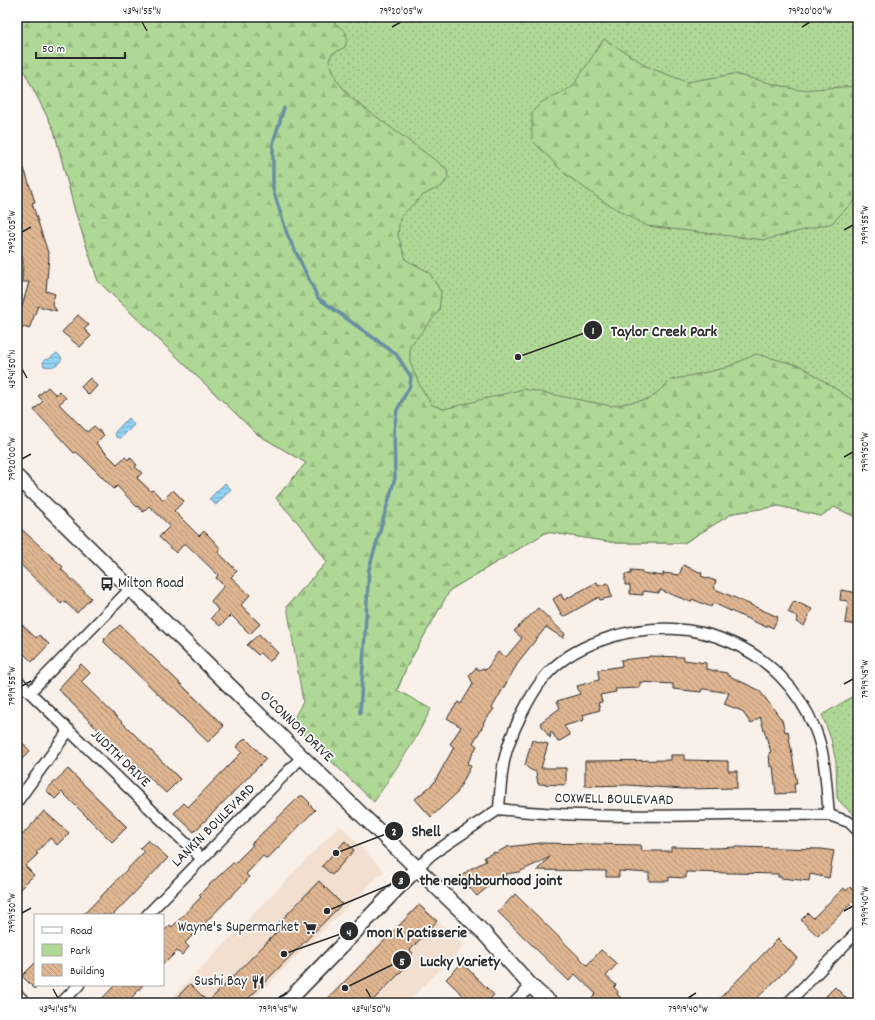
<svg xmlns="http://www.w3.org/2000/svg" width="875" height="1020" font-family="Dekko,sans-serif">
<defs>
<pattern id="green-dots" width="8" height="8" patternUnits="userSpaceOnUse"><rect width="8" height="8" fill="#afd896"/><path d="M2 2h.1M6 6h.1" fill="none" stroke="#97ba81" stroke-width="1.8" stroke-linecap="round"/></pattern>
<pattern id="forest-firs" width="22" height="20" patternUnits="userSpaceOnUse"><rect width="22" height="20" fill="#afd896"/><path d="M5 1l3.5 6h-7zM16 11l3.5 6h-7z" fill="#97ba81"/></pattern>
<pattern id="water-rules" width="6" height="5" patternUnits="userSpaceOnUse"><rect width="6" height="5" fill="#92d2f3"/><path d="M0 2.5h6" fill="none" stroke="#7eb4d0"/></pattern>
<pattern id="building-back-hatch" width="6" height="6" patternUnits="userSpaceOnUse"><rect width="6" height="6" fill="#e0b691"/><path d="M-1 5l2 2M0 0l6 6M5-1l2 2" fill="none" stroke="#b69477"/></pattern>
</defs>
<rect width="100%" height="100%" fill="#f9f0e9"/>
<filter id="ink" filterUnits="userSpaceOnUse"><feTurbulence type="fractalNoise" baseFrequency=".025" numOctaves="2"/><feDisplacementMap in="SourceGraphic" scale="8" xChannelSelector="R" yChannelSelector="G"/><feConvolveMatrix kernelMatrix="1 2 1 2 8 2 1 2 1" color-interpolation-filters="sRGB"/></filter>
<g filter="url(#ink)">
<!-- built -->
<g fill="#f2dfcf">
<polygon points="340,825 384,871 249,1003 167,1003"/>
<polygon points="419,903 464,946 406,1003 321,1003"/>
</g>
<!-- green -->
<g fill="url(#green-dots)" stroke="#6d8260">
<polygon points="17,17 858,17 858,518 834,507 821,516 779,506 733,513 684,543 617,543 547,532 450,590 407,666 397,691 287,606 327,562 306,532 276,498 306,463 257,434 98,281 75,211 54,130 18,59"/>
<polygon points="858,693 858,819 840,802 837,798 836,762 831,739 822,715"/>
</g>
<!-- forest -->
<g fill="url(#forest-firs)" stroke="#6d8260">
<path d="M17 17H331C338 32 352 26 345 47L332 54 329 60 336 79 351 98 447 169 448 178 442 186 423 195 400 217 398 235 406 260 429 272 441 292 439 311 410 346V362L420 386 432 405 444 409 524 389 611 406 650 399 671 380 725 368 756 354 801 366 854 401 858 398V518L834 507 821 516 779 506 733 513 684 543H617L547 532 450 590 407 666 397 690 431 709 414 741 374 802 291 723 303 702 287 606 327 562 306 532 276 498 306 463 257 434 98 281 75 211 54 130 18 59Z"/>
<polygon points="604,39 650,68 687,82 734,74 798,90 858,86 858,197 832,223 764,240 647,226 604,202 564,173 532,140 532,112 542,102 572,87"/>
</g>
<!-- water -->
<g fill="url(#water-rules)" stroke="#698fa3">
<path d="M57 353 62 358C60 365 52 368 44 366L43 363 44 360 49 359Z"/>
<polygon points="128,418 134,425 121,438 116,437 115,432"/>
<polygon points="225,483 231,489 216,505 209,499"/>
</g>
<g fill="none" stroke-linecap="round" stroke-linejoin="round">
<!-- stream -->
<polyline stroke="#698fa3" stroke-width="3.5" points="284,108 273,143 273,189 287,234 318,298 396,354 411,377 410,386 397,410 394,430 395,478 369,569 360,713"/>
</g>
<!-- building -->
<g fill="url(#building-back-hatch)" stroke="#2b2b2b">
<polygon points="24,168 35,202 32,203 49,256 46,291 55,294 52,304 57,311 38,306 29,329 24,327 17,334 17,304 22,306 29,282 22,282 23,261 17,237 17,170"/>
<polygon points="78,315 89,325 84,329 91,336 80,347 62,332"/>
<polygon points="90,378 97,386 89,395 81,387"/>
<polygon points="48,387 56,395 59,391 66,398 59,404 87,432 94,426 104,435 96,443 117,464 125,457 128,460 130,457 137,465 135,467 142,473 137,478 151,491 153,490 163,500 173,490 184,501 174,511 199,536 204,531 212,539 221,549 218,552 237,571 231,577 250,595 241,605 260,624 250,634 231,615 220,626 211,618 218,610 211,601 224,586 216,578 218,575 185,543 176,553 159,537 170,526 149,506 143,512 138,506 137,507 117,486 114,489 81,456 76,452 74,453 34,410 43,401 38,396"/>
<polygon points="17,525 63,567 61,569 91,598 77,613 64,601 61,604 17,561"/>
<polygon points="683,565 702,573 701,576 716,581 713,588 778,617 773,628 767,625 766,627 713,603 711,607 692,599 691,602 660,590 659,593 643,591 643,595 630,594 630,585 625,585 625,574 631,574 631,570 642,571 642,573 663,576 663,573 679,575"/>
<polygon points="597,582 598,586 608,583 612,597 600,600 599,597 563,617 553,599 561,594 564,600"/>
<polygon points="841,590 858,593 858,621 856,625 845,623 848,601 840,600"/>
<polygon points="794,601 812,609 804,626 796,622 798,617 788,612"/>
<polygon points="538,608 565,634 563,638 546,627 519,661 492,708 494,709 483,723 484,724 473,743 477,746 467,764 471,766 457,793 431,817 415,799 434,783 454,747 450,744 461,727 447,718 458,702 461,704 473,684 469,675 476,668 480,670 482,668 486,670 498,652 506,657 522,638 514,631"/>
<polygon points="17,620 36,638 39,635 49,644 32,662 17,647"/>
<polygon points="120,625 224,726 208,742 104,642 105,638"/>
<polygon points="259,634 278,653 269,662 260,653 258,655 247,645"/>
<polygon points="649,656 684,657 684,660 706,663 706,669 727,673 727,675 759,690 782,720 785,732 788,731 797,784 794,784 795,793 776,794 773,766 770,767 769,753 771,752 760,717 751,724 742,711 724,704 729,693 704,689 702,689 701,692 673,689 673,684 640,682 640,688 615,689 616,692 600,695 602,702 598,703 600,710 583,715 584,720 564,726 570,735 558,742 551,731 550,738 540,723 560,708 557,701 580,694 577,686 599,680 598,670 622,666 621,660 649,657"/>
<polygon points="81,664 90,673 81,682 180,779 166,793 98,730 58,689"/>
<polygon points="17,737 30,751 17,764"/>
<polygon points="245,738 266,759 194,832 174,813 184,803 188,807 242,752 236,747"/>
<polygon points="532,740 548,744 541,768 566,768 566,785 538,784 536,772 529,769 525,765"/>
<polygon points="671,755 684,755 684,760 728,761 728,771 737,771 737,788 683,789 628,785 585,786 585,761 671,760"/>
<polygon points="68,769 127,827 112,842 62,792 55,799 46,790"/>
<polygon points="300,796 303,796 310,803 309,804 315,810 267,859 263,856 246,874 249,877 248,879 187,941 185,943 189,947 182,955 177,951 163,965 163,932 170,925 172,927 201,897 199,895 209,885 233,863 235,863 253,845 251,844"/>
<polygon points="44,811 69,833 57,845 50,838 36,853 38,854 25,866 34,875 17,892 17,841"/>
<polygon points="148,840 168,858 113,915 83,915 144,852 140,848"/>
<polygon points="345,841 354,850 332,875 322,866"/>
<polygon points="540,843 641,845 642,851 671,851 671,847 715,848 737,847 822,849 834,851 829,878 810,874 809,881 781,878 781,877 778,877 778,874 686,872 686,878 669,877 669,881 649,881 649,873 619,871 619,877 606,877 606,871 537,870 550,857 519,872 506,874 506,878 496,883 495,881 477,896 460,877 470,869 486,861 484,857 495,852 496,853 507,847"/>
<polygon points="319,881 342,904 244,1003 171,1003 190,984 208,1002 278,931 274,928"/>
<polygon points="850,887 858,897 818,936 801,920 808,913 813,918 844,888 846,891"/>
<polygon points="515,894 587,965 601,950 617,964 606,976 616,985 614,987 618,992 617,994 626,1003 588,1003 596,994 575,974 569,981 498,912"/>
<polygon points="419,905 437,921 410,950 413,953 403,963 406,966 399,974 370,1003 324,1003"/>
<polygon points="778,939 797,958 782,974 752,1003 715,1003"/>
<polygon points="35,963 35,989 22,976"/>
<polygon points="462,963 494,995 486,1003 471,1003 446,979"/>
<polygon points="115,985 143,985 127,1003 98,1003"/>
<polygon points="835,987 851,1003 819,1003"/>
</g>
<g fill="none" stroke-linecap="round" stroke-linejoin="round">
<!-- minor casing -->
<g stroke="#2b2b2b" stroke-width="13">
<g id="minor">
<polyline points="17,680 202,859"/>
<polyline points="30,692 131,588"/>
<polyline points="17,802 69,730"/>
<path d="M499 809C500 793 501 776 504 761 509 736 531 691 548 673 565 655 588 644 611 637 694 611 781 647 815 729 826 755 826 786 829 815"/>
<path d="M417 868 432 854 499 809C608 822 719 812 829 815L849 822 858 831"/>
<polyline points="147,915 302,757"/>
<polyline points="17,994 26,1003"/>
<polyline points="61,1003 79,985"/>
<polyline points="514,1003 531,986"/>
<polyline points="788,1003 858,931"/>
</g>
</g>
<!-- secondary casing -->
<g stroke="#2b2b2b" stroke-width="17">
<g id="secondary">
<polyline points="17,477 302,757 482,931 531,986 550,1003"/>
<polyline points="286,1003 417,868"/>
</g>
</g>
<!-- minor -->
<use href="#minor" stroke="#fff" stroke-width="10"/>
<!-- secondary -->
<use href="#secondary" stroke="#fff" stroke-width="14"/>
</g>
</g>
<!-- ticks -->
<path fill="none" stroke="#2b2b2b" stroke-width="1.5" d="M142 22 147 31M392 27 401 22M802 27 810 22M844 230 853 225M22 232 31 227M22 369 27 378M844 457 853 452M22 459 31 454M844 684 853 679M22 686 31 681M844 911 853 906M22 913 31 908M53 989 58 998M366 989 371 998M278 998 287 993M688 998 696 993"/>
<!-- icons -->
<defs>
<g id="bus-bare" transform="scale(1.08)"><path d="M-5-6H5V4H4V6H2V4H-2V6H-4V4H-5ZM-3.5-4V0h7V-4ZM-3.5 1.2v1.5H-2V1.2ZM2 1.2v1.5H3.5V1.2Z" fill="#2b2b2b" stroke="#fff" stroke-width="2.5" paint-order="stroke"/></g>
<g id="supermarket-bare" transform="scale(1.08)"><path d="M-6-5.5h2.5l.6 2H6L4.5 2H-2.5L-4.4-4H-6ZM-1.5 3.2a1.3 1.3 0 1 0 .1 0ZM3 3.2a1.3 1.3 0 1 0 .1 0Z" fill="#2b2b2b" stroke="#fff" stroke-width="2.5" paint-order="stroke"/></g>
<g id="restaurant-bare" transform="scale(1.08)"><path d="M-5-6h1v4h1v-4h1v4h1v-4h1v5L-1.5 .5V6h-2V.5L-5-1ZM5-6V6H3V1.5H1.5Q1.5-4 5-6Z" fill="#2b2b2b" stroke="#fff" stroke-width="2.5" paint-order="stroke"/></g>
</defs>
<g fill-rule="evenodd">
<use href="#bus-bare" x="107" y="584"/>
<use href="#supermarket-bare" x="310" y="928"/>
<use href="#restaurant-bare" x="258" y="982"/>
</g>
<g text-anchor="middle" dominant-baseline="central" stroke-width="3.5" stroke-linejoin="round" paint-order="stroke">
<!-- poi labels -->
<g font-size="15" fill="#2b2b2b" stroke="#fff" text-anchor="end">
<text x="118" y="584" text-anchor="start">Milton Road</text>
<text x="299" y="928">Wayne's Supermarket</text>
<text x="247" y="982">Sushi Bay</text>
</g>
<!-- street labels -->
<g font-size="15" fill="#2b2b2b" stroke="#fff">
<text transform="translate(296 727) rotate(44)">O'CONNOR DRIVE</text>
<text transform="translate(120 759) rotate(44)">JUDITH DRIVE</text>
<text transform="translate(614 800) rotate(1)">COXWELL BOULEVARD</text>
<text transform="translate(214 826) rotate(-45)">LANKIN BOULEVARD</text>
</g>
</g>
<!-- callouts -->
<path fill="none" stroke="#2b2b2b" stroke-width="1.5" d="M518 357L593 330M336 853L394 831M327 911L401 880M284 954L349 931M345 988L402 960"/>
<g fill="#2b2b2b" stroke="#fff" stroke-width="1.5">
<circle cx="518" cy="357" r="4"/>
<circle cx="336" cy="853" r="4"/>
<circle cx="327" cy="911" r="4"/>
<circle cx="284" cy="954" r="4"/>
<circle cx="345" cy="988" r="4"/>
<circle cx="593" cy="330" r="10"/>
<circle cx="394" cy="831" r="10"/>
<circle cx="401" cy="880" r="10"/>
<circle cx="349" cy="931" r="10"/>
<circle cx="402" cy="960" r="10"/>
</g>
<g font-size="12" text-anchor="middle" font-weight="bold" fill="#fff">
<text x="593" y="334">1</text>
<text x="394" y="835">2</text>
<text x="401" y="884">3</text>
<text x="349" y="936">4</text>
<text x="402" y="965">5</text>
</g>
<g font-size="16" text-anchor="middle" font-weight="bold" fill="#2b2b2b" stroke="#fff" stroke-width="3.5" stroke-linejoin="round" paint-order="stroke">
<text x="664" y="336">Taylor Creek Park</text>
<text x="426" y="836">Shell</text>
<text x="491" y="885">the neighbourhood joint</text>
<text x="417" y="937">mon K patisserie</text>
<text x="460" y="966">Lucky Variety</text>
</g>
<!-- margin -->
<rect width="875" height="1020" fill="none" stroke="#fff" stroke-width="44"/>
<!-- legend -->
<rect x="34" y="914" width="130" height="72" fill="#ffffff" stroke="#aaaaaa"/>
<rect x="42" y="927" width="20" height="6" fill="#ffffff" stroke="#aaaaaa"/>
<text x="70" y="934" font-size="12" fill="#2b2b2b">Road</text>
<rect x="42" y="944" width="20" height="12" fill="#afd896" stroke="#aaaaaa"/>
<text x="70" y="954" font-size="12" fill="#2b2b2b">Park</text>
<rect x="42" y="964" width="20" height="12" fill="url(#building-back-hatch)" stroke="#aaaaaa"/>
<text x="70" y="974" font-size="12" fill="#2b2b2b">Building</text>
<!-- scale -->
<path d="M36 52v6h89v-6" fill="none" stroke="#2b2b2b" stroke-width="2"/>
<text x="42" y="52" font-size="12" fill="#2b2b2b" stroke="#ffffff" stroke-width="3" paint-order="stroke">50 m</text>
<rect x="22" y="22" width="831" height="976" fill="none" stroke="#2b2b2b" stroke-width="1.5"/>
<g font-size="10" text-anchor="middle" fill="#2b2b2b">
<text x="142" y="14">43°41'55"N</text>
<text x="401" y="14">79°20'05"W</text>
<text x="810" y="14">79°20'00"W</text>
<text transform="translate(864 225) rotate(-90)" y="4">79°19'55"W</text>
<text transform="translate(11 232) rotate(-90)" y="4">79°20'05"W</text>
<text transform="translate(11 369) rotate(-90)" y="4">43°41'50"N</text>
<text transform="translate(864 452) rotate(-90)" y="4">79°19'50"W</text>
<text transform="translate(11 459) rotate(-90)" y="4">79°20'00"W</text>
<text transform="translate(864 679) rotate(-90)" y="4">79°19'45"W</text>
<text transform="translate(11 686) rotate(-90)" y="4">79°19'55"W</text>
<text transform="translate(864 906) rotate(-90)" y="4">79°19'40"W</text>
<text transform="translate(11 913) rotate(-90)" y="4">79°19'50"W</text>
<text x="58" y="1012">43°41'45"N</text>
<text x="278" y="1012">79°19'45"W</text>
<text x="371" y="1012">43°41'50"N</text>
<text x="688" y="1012">79°19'40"W</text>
</g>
</svg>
